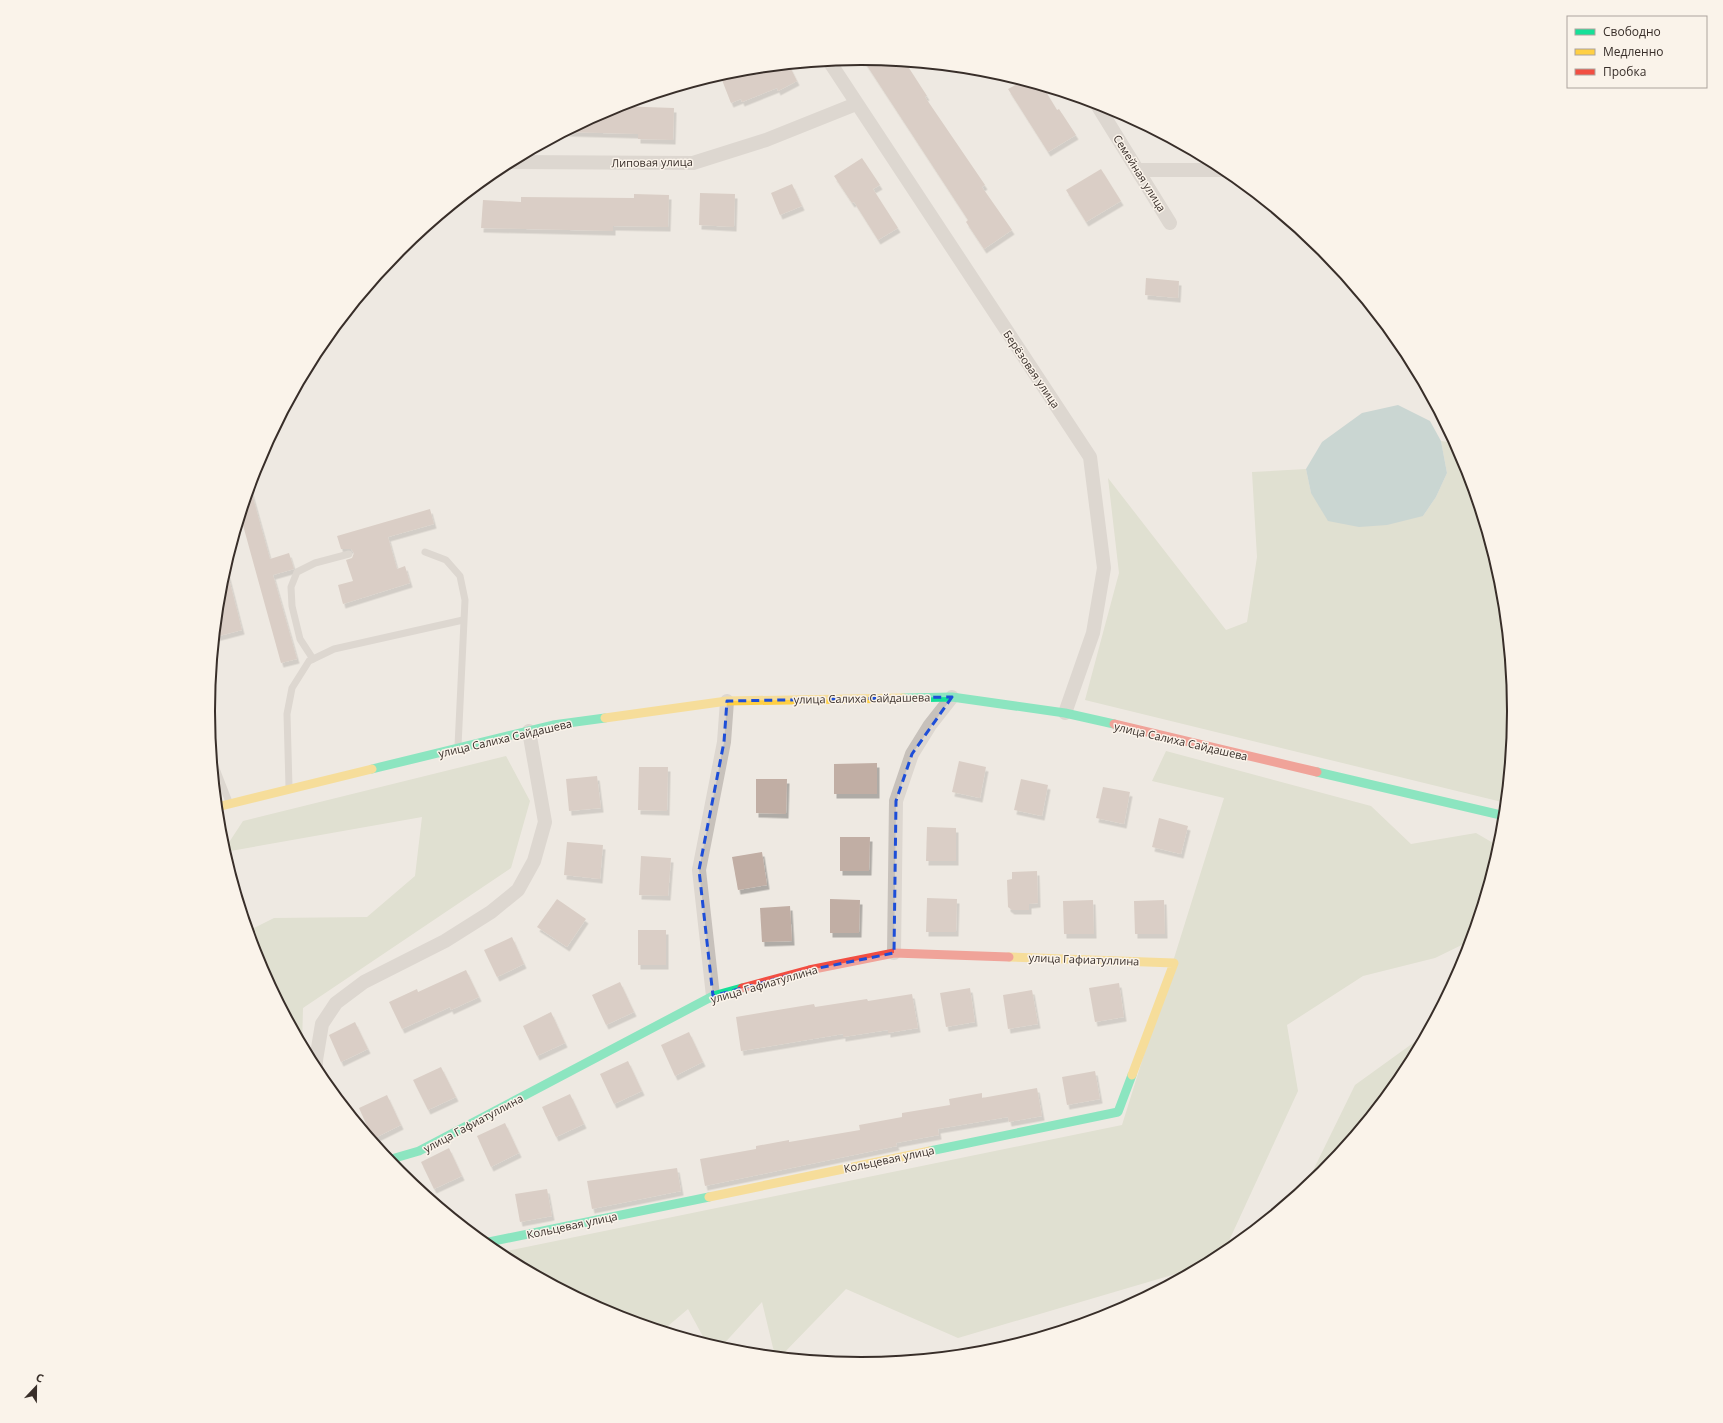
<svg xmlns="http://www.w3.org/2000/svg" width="1723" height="1423" font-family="'Open Sans',sans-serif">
<defs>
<filter id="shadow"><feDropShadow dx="2.5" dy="4.5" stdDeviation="0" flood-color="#0004"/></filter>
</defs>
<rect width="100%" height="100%" fill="#eee9e2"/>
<!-- green -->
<g fill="#ced4bc">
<polygon points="1441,441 1455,443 1465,462 1502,584 1515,712 1506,803 1085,700 1119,573 1108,478 1226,630 1247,622 1257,557 1252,472 1306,469 1311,493 1423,516 1436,497 1447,473"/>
<polygon points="1166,751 1371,806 1411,844 1476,833 1500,847 1472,940 1435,958 1363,976 1287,1025 1298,1091 1222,1256 1206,1265 958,1338 846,1289 780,1357 775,1356 762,1302 720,1348 707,1344 688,1309 662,1331 611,1315 497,1253 1122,1125 1224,798 1152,781"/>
<polygon points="506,756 530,801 511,868 303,1008 302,1045 258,961 248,931 274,918 367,917 415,876 422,817 225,852 224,850 243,821"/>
<polygon points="1427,1033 1405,1075 1323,1174 1304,1189 1355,1085"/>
</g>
<!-- water -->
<polygon fill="#9ebebf" points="1398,405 1430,421 1441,441 1447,473 1436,497 1423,516 1387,525 1359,527 1328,521 1311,493 1306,469 1322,442 1362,413"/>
<!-- building -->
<g fill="#c1aea4" filter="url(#shadow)">
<polygon points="862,58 905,62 927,96 925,97 985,185 982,187 1012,230 984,249 966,222 968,220"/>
<polygon points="789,65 797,81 778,91 777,88 742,102 741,99 731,103 722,80 749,69 753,69 756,75 769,67"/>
<polygon points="1023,81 1043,87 1057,110 1059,109 1076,135 1048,152 1008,89"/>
<polygon points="617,106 674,108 673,140 638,139 638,134 566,132"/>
<polygon points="862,158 880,185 873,189 898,228 878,240 854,202 852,203 834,176"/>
<polygon points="1101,169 1121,201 1086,222 1066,190"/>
<polygon points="792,184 802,206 780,215 771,193"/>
<polygon points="700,193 735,194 734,227 699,225"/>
<polygon points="634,194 669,195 668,227 613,226 613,231 481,228 483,200 521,202 521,197 634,198"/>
<polygon points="1146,278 1179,281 1178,298 1145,295"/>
<polygon points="250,487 270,559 289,553 294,569 273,575 297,659 281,663 241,518"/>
<polygon points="430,509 434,524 388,537 397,569 405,566 410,583 343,604 338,585 353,581 346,560 352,558 354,553 351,549 341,549 337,536"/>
<polygon points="226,567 242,630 215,637 221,584"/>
<polygon points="959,761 986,767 980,798 952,792"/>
<polygon points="877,763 877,794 834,794 834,764"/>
<polygon points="639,767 668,767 667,811 638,810"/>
<polygon points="597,776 601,808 569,811 566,779"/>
<polygon points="756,779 787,779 786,814 756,813"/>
<polygon points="1021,779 1048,785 1042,816 1014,810"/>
<polygon points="1103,787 1130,792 1124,824 1096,818"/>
<polygon points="1159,818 1188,826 1181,854 1152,847"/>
<polygon points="927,827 956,828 956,861 926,861"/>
<polygon points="840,837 870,837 869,871 840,871"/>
<polygon points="567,842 603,845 600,879 564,875"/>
<polygon points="762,852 767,885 738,890 732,857"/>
<polygon points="641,856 671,858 668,896 639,895"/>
<polygon points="1037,871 1038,903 1029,904 1029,910 1012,910 1008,907 1007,880 1012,879 1012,872"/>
<polygon points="927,898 957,899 956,932 926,932"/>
<polygon points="557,899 586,919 567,947 537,927"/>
<polygon points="830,899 860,900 859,933 830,933"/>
<polygon points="1093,900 1094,934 1064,934 1063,901"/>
<polygon points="1164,900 1165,934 1135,934 1134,901"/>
<polygon points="790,906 792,941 762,942 760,908"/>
<rect x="638" y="930" width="28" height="35"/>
<polygon points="512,937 524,964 497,977 484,950"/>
<polygon points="466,970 479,997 451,1010 450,1007 402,1029 389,1002 417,989 418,992"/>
<polygon points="620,982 634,1012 606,1025 592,995"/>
<polygon points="1119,983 1124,1017 1095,1022 1089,988"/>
<polygon points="970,988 975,1022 946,1027 940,993"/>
<polygon points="1032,990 1038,1024 1008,1029 1003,995"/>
<polygon points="912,994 918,1028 888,1033 888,1030 843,1037 843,1034 741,1051 736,1017 814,1004 815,1007 867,999 868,1001"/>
<polygon points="551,1012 565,1043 537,1056 523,1026"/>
<polygon points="355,1022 368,1049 341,1062 329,1035"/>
<polygon points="689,1032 703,1062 675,1076 661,1045"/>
<polygon points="628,1061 642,1091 614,1104 600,1074"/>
<polygon points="441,1067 456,1097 428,1110 413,1080"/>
<polygon points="1095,1071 1100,1099 1067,1105 1062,1077"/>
<polygon points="1037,1088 1042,1116 1009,1122 1008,1117 938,1129 939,1135 896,1143 897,1146 705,1186 700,1159 756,1149 756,1146 789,1140 789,1142 860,1130 859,1125 902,1117 902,1113 950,1105 949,1099 982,1093 982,1098"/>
<polygon points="570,1094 584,1124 556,1137 542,1107"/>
<polygon points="387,1095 401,1125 373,1139 359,1108"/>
<polygon points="505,1123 519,1153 491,1167 477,1136"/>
<polygon points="449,1148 462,1176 434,1189 421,1162"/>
<polygon points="677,1168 681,1191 592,1209 587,1181"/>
<polygon points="547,1189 552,1216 520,1222 515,1194"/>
</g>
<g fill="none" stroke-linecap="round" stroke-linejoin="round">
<!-- lane -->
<g stroke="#c7c1bb" stroke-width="7">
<polyline points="425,552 446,560 460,576 465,600 458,746"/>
<polyline points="313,659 300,639 292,606 291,587 297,572 315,563 349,554"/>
<polyline points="213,761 229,802"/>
<polyline points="289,787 287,714 292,688 309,661 334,649 463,620"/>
</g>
<!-- street -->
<g stroke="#c7c1bb" stroke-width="14">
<polyline points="829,61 1090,457 1104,568 1093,633 1065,713"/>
<polyline points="1096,103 1170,223"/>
<polyline points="511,162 693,163 766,140 856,104"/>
<polyline points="1138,170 1227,170"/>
<polyline points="894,953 896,801 912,754 930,725 952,697"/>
<polyline points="713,996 699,870 724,742 727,701"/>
<polyline points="316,1072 316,1060 322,1024 336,1003 364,982 445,941 491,912 518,890 534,861 545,822 529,731"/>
</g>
<!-- fast -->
<g stroke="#16e098" stroke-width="9">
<polyline points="903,698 952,697 1065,713 1114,724"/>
<polyline points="372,769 553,725 605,718"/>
<polyline points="1317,772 1505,816"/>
<polyline points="930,1151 1118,1112 1132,1075"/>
<polyline points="388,1160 419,1151 713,996 742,988"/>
<polyline points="484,1243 709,1197"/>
</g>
<!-- slow -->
<g stroke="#ffcf43" stroke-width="9">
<polyline points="605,718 727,701 903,698"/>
<polyline points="217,807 372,769"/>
<polyline points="1009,957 1174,963 1132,1075"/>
<polyline points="709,1197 930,1151"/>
</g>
<!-- jam -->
<g stroke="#f24e42" stroke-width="9">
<polyline points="1114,724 1317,772"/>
<polyline points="742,988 809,970 894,953 1009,957"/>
</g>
</g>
<!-- marked area -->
<path d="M0 0H1723V1423H0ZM952 697 912 754 896 801 894 953 809 970 713 996 699 870 724 742 727 701Z" fill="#eee9e2" fill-opacity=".55" fill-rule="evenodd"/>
<path fill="none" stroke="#1d4ed8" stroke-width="3" stroke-dasharray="8 5" stroke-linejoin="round" d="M952 697 912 754 896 801 894 953 809 970 713 996 699 870 724 742 727 701Z"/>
<g text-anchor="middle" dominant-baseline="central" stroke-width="3" stroke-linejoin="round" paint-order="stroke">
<!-- street labels -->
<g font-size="11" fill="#382e29" stroke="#faf3ea">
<text transform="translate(652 162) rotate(-1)">Липовая улица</text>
<text transform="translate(1140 173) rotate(58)">Семейная улица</text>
<text transform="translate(1032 369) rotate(56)">Берёзовая улица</text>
<text transform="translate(862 698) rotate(-1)">улица Салиха Сайдашева</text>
<text transform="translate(505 738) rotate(-13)">улица Салиха Сайдашева</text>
<text transform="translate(1181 741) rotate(13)">улица Салиха Сайдашева</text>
<text transform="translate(1084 959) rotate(2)">улица Гафиатуллина</text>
<text transform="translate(764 984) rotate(-16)">улица Гафиатуллина</text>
<text transform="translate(473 1123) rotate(-28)">улица Гафиатуллина</text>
<text transform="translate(889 1159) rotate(-12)">Кольцевая улица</text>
<text transform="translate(572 1225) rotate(-12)">Кольцевая улица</text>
</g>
</g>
<!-- crop -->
<path d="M0 0H1723V1423H0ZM215 711a646 646 0 1 1 1292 0a646 646 0 1 1-1292 0Z" fill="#faf3ea" fill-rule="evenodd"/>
<path fill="none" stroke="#382e29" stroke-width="2" d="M215 711a646 646 0 1 1 1292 0a646 646 0 1 1-1292 0Z"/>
<!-- legend -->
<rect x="1567" y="16" width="140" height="72" fill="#faf3ea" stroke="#aca49d"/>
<rect x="1575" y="29" width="20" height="6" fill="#16e098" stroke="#aca49d"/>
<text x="1603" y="36" font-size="12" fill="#382e29">Свободно</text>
<rect x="1575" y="49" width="20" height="6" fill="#ffcf43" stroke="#aca49d"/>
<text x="1603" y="56" font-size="12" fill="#382e29">Медленно</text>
<rect x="1575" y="69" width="20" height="6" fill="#f24e42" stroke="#aca49d"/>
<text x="1603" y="76" font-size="12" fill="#382e29">Пробка</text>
<!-- north arrow -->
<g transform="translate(36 1387) rotate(22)" stroke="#faf3ea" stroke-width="3" paint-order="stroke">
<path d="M0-3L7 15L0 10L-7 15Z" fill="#382e29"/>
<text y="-6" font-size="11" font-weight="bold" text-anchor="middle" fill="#382e29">С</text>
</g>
</svg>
